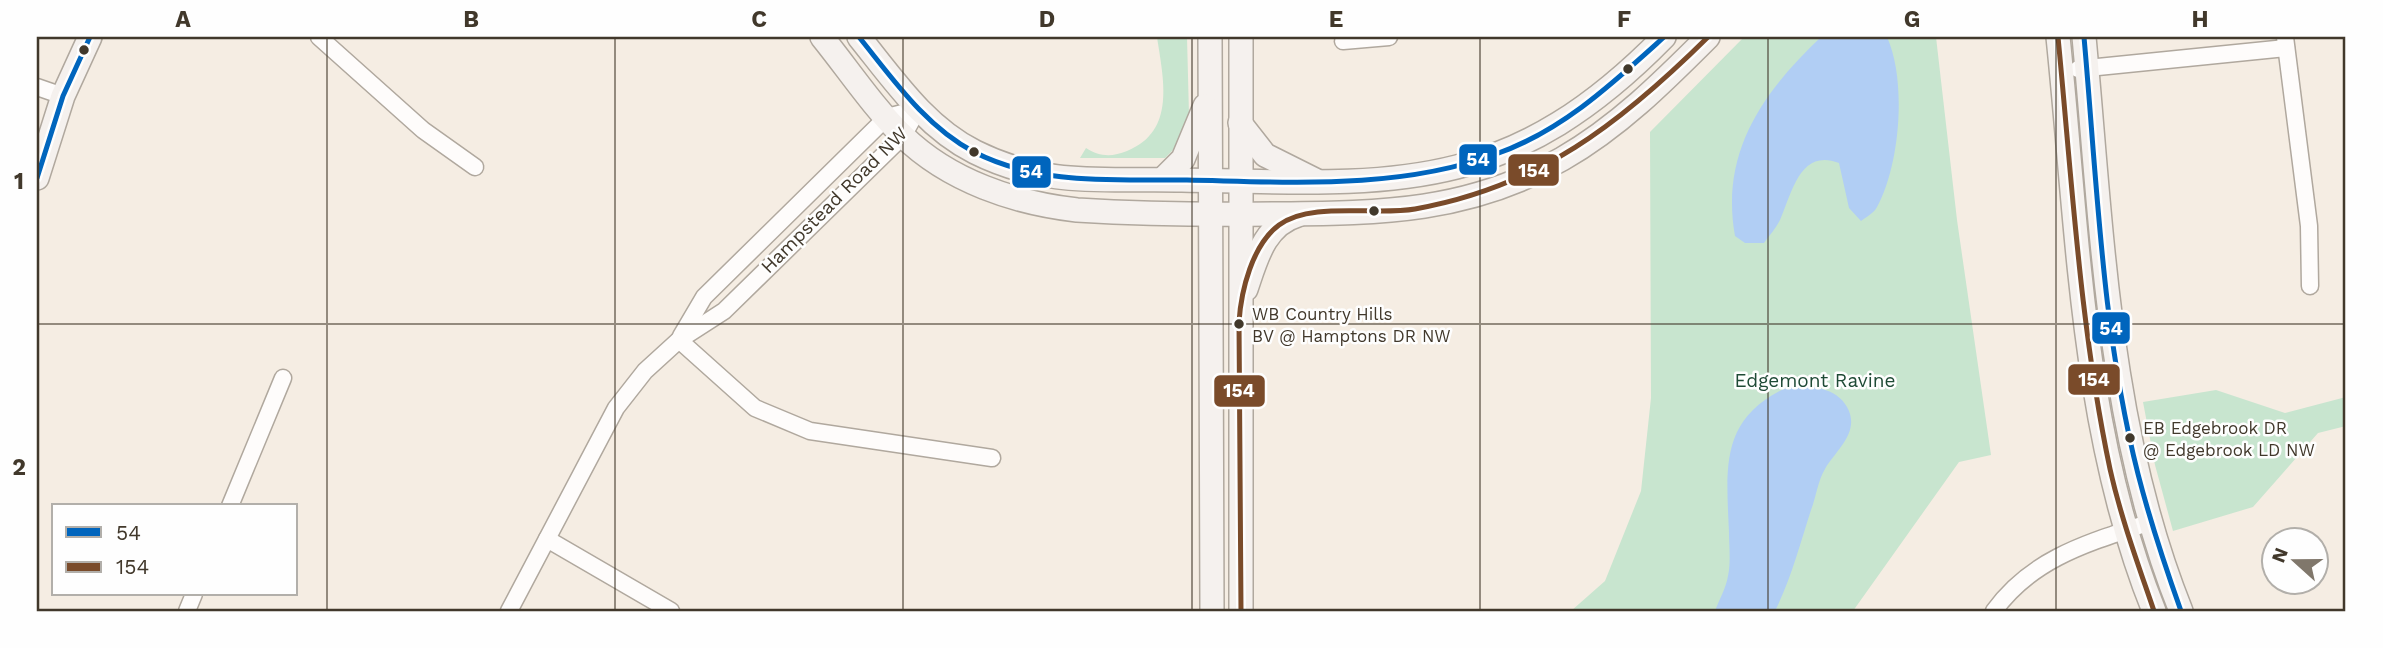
<svg xmlns="http://www.w3.org/2000/svg" width="2383" height="648" font-family="'Work Sans',sans-serif">
<rect width="100%" height="100%" fill="#f5ede3"/>
<!-- green -->
<g fill="#c8e5cf">
<path d="M1157 37H1187L1189 115 1179 150H1173L1165 158H1080L1086 148C1100 157 1112 157 1127 151 1177 131 1163 78 1157 37Z"/>
<polygon points="1744,37 1936,37 1957,220 1991,455 1959,462 1853,611 1571,611 1605,581 1641,491 1651,398 1650,132"/>
<polygon points="2216,390 2285,413 2346,397 2346,426 2318,433 2253,507 2173,531 2155,465 2143,402"/>
</g>
<!-- water -->
<g fill="#b1cef4">
<path d="M1821 37H1887C1907 81 1900 165 1877 207 1874 213 1866 217 1861 221L1849 208 1839 163C1800 148 1792 193 1780 220 1776 228 1769 236 1764 243H1745L1735 236C1720 152 1763 92 1821 37Z"/>
<path d="M1790 386C1811 386 1836 387 1847 407 1861 432 1836 450 1825 469 1818 480 1816 497 1811 510 1800 544 1791 579 1775 611H1715C1719 600 1726 588 1728 576 1731 562 1729 545 1729 532 1726 465 1720 417 1790 386Z"/>
</g>
<g fill="none" stroke-linecap="round" stroke-linejoin="round">
<!-- street casing -->
<g stroke="#b0a89e" stroke-width="19">
<g id="street">
<polyline points="319,37 423,130 475,167"/>
<polyline points="2285,37 2309,226 2310,286"/>
<polyline points="1343,41 1389,37"/>
<polyline points="2078,69 2286,48"/>
<polyline points="37,87 63,96"/>
<polyline points="681,336 704,297 887,117 918,109"/>
<polyline points="679,340 755,408 810,431 992,458"/>
<polyline points="230,506 283,378"/>
<polyline points="547,539 671,611"/>
<polyline points="187,611 194,594"/>
<polyline points="509,611 616,408 645,371 679,340 724,311 903,136 918,109"/>
<path d="M1994 611C2033 557 2091 542 2151 522"/>
</g>
</g>
<!-- secondary casing -->
<g stroke="#b0a89e" stroke-width="26">
<g id="secondary">
<path d="M822 37C848 69 873 107 903 136 949 181 1015 203 1077 210 1143 214 1208 215 1274 214 1379 213 1467 213 1562 159 1618 127 1663 82 1708 37"/>
<path d="M859 37C893 79 925 127 975 152 1047 188 1106 178 1182 180 1392 184 1506 198 1664 37"/>
<polyline points="1210,37 1212,611"/>
<path d="M2058 37C2078 228 2081 430 2154 611"/>
<path d="M2084 37C2102 229 2108 430 2181 611"/>
<polyline points="1240,123 1265,155 1315,180"/>
<polyline points="37,178 63,96 90,37"/>
<polyline points="1163,179 1183,159 1205,106"/>
<path d="M1246 289C1256 260 1264 225 1298 215"/>
<polyline points="1241,611 1241,37"/>
</g>
</g>
<!-- street -->
<use href="#street" stroke="#fefcfb" stroke-width="16"/>
<!-- secondary -->
<use href="#secondary" stroke="#f5f1ee" stroke-width="23"/>
<!-- bus-1 casing -->
<g stroke="#fefefe" stroke-width="10">
<g id="bus-1">
<path d="M859 37C893 79 925 126 974 152 1041 186 1115 179 1187 180 1290 182 1398 190 1496 154 1562 131 1613 83 1664 37"/>
<path d="M2084 37C2097 182 2102 332 2138 474 2150 521 2165 566 2181 611"/>
<polyline points="37,178 63,96 90,37"/>
</g>
</g>
<!-- bus-2 casing -->
<g stroke="#fefefe" stroke-width="10">
<g id="bus-2">
<path d="M2058 37C2072 181 2080 327 2110 469 2121 518 2138 564 2154 611"/>
<path d="M1241 611 1239 322C1241 291 1252 245 1279 225 1311 201 1375 216 1415 209 1539 187 1620 124 1708 37"/>
</g>
</g>
<!-- bus-1 -->
<use href="#bus-1" stroke="#0065bd" stroke-width="5"/>
<!-- bus-2 -->
<use href="#bus-2" stroke="#7a4b2a" stroke-width="5"/>
</g>
<!-- grid -->
<path fill="none" stroke="#41382b" stroke-width="2" stroke-opacity="0.55" d="M327 37V611M615 37V611M903 37V611M1192 37V611M1480 37V611M1768 37V611M2056 37V611M37 324H2346"/>
<!-- markers -->
<g fill="#41382b" stroke="#fefefe" stroke-width="2.5">
<circle cx="84" cy="50" r="6"/>
<circle cx="1628" cy="69" r="6"/>
<circle cx="974" cy="152" r="6"/>
<circle cx="1374" cy="211" r="6"/>
<circle cx="1239" cy="324" r="6"/>
<circle cx="2130" cy="438" r="6"/>
</g>
<g text-anchor="middle" dominant-baseline="central" stroke-width="5" stroke-linejoin="round" paint-order="stroke">
<!-- bus labels -->
<g font-size="17" fill="#41382b" stroke="#fefefe" text-anchor="start">
<text x="1252" y="314">WB Country Hills<tspan x="1252" dy="22">BV @ Hamptons DR NW</tspan></text>
<text x="2143" y="428">EB Edgebrook DR<tspan x="2143" dy="22">@ Edgebrook LD NW</tspan></text>
</g>
<!-- street labels -->
<g font-size="19" fill="#41382b" stroke="#fefefe">
<text transform="translate(834 200) rotate(-45)">Hampstead Road NW</text>
</g>
<!-- park labels -->
<g font-size="19" fill="#1e4a35" stroke="#fefefe">
<text x="1815" y="380">Edgemont Ravine</text>
</g>
</g>
<g stroke="#fefefe" stroke-width="2.5">
<rect x="1458" y="143" width="40" height="33" rx="7" fill="#0065bd"/>
<rect x="1507" y="153" width="53" height="34" rx="7" fill="#7a4b2a"/>
<rect x="1011" y="155" width="41" height="34" rx="7" fill="#0065bd"/>
<rect x="2091" y="311" width="40" height="34" rx="7" fill="#0065bd"/>
<rect x="2067" y="363" width="54" height="33" rx="7" fill="#7a4b2a"/>
<rect x="1213" y="374" width="53" height="34" rx="7" fill="#7a4b2a"/>
</g>
<g font-size="19" text-anchor="middle" font-weight="bold" fill="#fff">
<text x="1478" y="166">54</text>
<text x="1534" y="177">154</text>
<text x="1031" y="178">54</text>
<text x="2111" y="335">54</text>
<text x="2094" y="386">154</text>
<text x="1239" y="397">154</text>
</g>
<!-- border -->
<rect width="2383" height="648" fill="none" stroke="#fefefe" stroke-width="77"/>
<!-- legend -->
<rect x="52" y="504" width="245" height="91" fill="#fefefe" stroke="#b2afaa" stroke-width="2"/>
<rect x="66" y="527" width="35" height="10" fill="#0065bd" stroke="#b2afaa" stroke-width="2"/>
<text x="116" y="540" font-size="21" fill="#41382b">54</text>
<rect x="66" y="562" width="35" height="10" fill="#7a4b2a" stroke="#b2afaa" stroke-width="2"/>
<text x="116" y="574" font-size="21" fill="#41382b">154</text>
<!-- north arrow -->
<g transform="translate(2295 561) rotate(291)"><circle r="33" fill="#fefefe" stroke="#b2afaa" stroke-width="2"/>
<path d="M0-5L12 26L0 18L-12 26Z" fill="#80776b"/>
<text y="-10" font-size="19" font-weight="bold" text-anchor="middle" fill="#41382b">N</text>
</g>
<rect x="38" y="38" width="2306" height="572" fill="none" stroke="#41382b" stroke-width="2.5"/>
<g font-size="23" text-anchor="middle" font-weight="bold" fill="#41382b">
<text x="183" y="27">A</text>
<text x="471" y="27">B</text>
<text x="759" y="27">C</text>
<text x="1047" y="27">D</text>
<text x="1336" y="27">E</text>
<text x="1624" y="27">F</text>
<text x="1912" y="27">G</text>
<text x="2200" y="27">H</text>
<text x="19" y="189">1</text>
<text x="19" y="475">2</text>
</g>
</svg>
